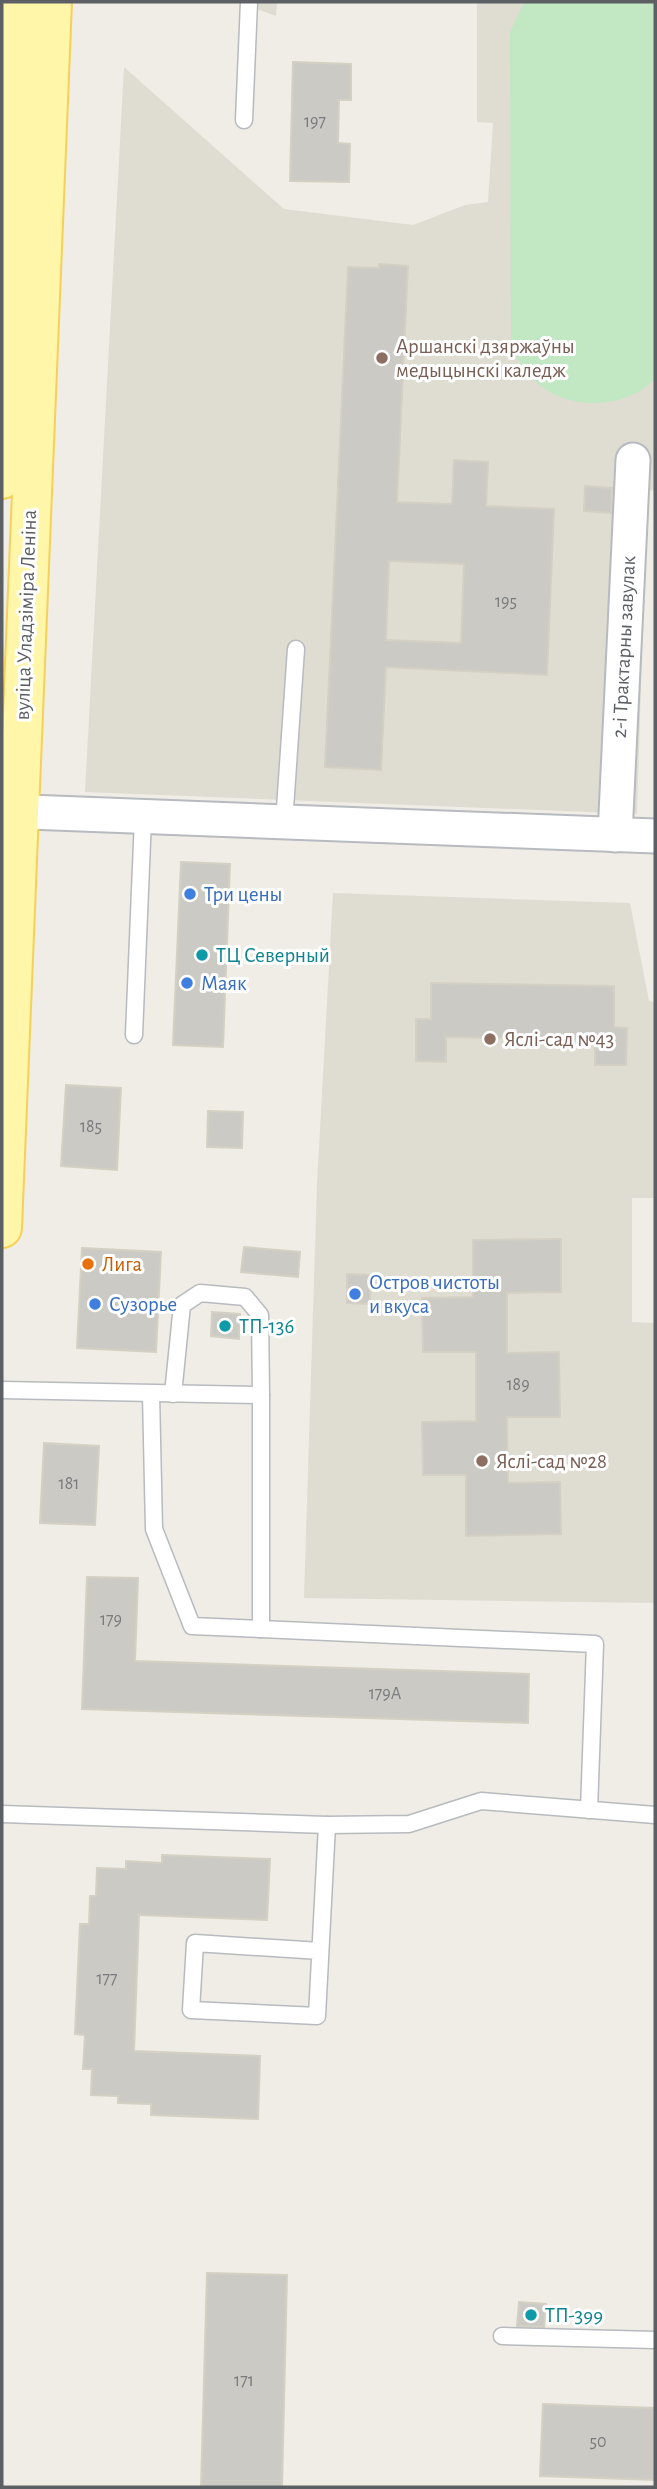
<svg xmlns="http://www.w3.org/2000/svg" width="657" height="2489" font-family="'Alegreya Sans',sans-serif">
<rect width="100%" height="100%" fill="#efede5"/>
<!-- education -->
<g fill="#dfddd2">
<polygon points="237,2 277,2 276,16"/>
<polygon points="477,2 655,2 655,490 647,491 637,814 85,792 124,67 284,209 413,225 465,205 488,202 493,123 477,122"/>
<polygon points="333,893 630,903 649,1001 655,1002 655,1198 632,1198 632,1322 655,1323 655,1603 304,1598 317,1184"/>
</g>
<!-- green -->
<path fill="#c1e7c3" d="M524 2H655V379C628 407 577 411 545 389 529 378 520 363 511 348L510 32Z"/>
<!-- building -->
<g fill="#cccac4" stroke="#d4d0c3" stroke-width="2" fill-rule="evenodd">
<polygon points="293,62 351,64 351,100 339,100 338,143 350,144 349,182 290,181"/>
<path d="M379 264 408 266 397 502 452 504 454 460 488 462 486 506 554 509 547 675 386 667 381 770 325 767 348 267 379 268ZM389 561 464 564 461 643 386 640Z"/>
<polygon points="585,486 612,488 611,513 584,511"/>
<polygon points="181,862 230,864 223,1047 173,1045"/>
<polygon points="431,983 614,986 614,1027 627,1028 626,1065 595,1065 595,1040 446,1037 446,1062 416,1061 416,1019 431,1019"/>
<polygon points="66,1085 121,1088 117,1170 61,1166"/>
<polygon points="208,1111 243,1112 242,1148 207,1147"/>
<polygon points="561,1239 561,1292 507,1293 507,1353 559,1352 560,1417 507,1417 508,1483 560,1482 561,1534 466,1536 466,1475 423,1475 422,1422 476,1421 476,1352 423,1352 422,1298 473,1297 473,1240"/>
<polygon points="244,1247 300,1252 298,1277 241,1272"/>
<polygon points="82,1248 161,1252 156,1352 77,1348"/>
<polygon points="347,1274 371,1275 370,1304 347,1303"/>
<polygon points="212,1312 240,1314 239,1339 211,1336"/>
<polygon points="44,1443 99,1446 95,1525 40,1523"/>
<polygon points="87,1577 138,1578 135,1661 529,1674 528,1723 82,1709"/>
<polygon points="162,1855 270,1859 267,1920 139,1915 134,2051 260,2056 258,2119 151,2115 151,2104 118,2103 118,2096 91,2095 92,2069 83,2069 85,2035 75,2034 80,1924 89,1924 90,1896 96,1896 97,1868 126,1869 126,1861 162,1863"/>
<polygon points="207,2273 287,2275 282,2487 201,2487"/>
<polygon points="519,2302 546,2304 544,2327 517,2326"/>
<polygon points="543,2404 655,2408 655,2480 540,2476"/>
</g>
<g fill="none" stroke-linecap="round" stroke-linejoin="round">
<!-- lane casing -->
<g stroke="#b7babf" stroke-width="19">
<g id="lane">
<polyline points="244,120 249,2"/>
<polyline points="284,823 296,649"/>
<polyline points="134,1035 143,818"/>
<polyline points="2,1390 261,1395 261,1629 595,1644 589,1810"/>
<polyline points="151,1394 154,1529 192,1626 261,1629"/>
<polyline points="173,1394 182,1305 200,1293 245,1297 260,1315 261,1395"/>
<polyline points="2,1814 327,1825 409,1824 481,1801 655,1815"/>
<polyline points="320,1951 195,1943 191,2010 317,2016 327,1825"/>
<polyline points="502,2336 655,2340"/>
</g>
</g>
<!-- street casing -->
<g stroke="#b7babf" stroke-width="37">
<g id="street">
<polyline points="2,811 655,836"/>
<polyline points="615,835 633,460"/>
</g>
</g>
<!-- primary casing -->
<g stroke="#f5d158" stroke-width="42">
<g id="primary">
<polyline points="2,479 22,2"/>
<polyline points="2,1228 52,2"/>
</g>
</g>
<!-- lane -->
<use href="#lane" stroke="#fff" stroke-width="16"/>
<!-- street -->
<use href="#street" stroke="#fff" stroke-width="33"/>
<!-- primary -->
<use href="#primary" stroke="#fff6aa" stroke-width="38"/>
</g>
<!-- markers -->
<g fill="#8d6e63" stroke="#fff" stroke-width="2.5">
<circle cx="382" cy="358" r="7"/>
<circle cx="490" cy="1039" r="7"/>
<circle cx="482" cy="1461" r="7"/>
</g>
<g fill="#3f7fe0" stroke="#fff" stroke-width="2.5">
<circle cx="190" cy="894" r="7"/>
<circle cx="187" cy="983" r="7"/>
<circle cx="355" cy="1294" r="7"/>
<circle cx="95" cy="1304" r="7"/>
</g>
<g fill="#0f9aa8" stroke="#fff" stroke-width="2.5">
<circle cx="202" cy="955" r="7"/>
<circle cx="225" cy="1326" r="7"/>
<circle cx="531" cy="2315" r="7"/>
</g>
<circle fill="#e8710a" stroke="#fff" stroke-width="2.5" cx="88" cy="1264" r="7"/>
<g text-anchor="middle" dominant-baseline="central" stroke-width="6" stroke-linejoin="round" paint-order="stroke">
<!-- number labels -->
<g font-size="18" fill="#787a7d">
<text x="315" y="122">197</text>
<text x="506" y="602">195</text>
<text x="91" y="1127">185</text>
<text x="518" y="1385">189</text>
<text x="69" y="1484">181</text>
<text x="111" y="1620">179</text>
<text x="385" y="1694">179А</text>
<text x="107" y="1979">177</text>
<text x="244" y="2381">171</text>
<text x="598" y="2442">50</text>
</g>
<!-- education labels -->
<g font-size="21" fill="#785e54" stroke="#fff" text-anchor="start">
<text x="396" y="346">Аршанскі дзяржаўны<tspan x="396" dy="24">медыцынскі каледж</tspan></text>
<text x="504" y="1039">Яслі-сад №43</text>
<text x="496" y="1461">Яслі-сад №28</text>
</g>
<!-- street labels -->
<g font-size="21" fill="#5c6065" stroke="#fff">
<text transform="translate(26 615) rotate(-88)">вуліца Уладзіміра Леніна</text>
<text transform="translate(624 647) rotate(-87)">2-і Трактарны завулак</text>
</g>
<!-- shop labels -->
<g font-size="21" fill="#366cbe" stroke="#fff" text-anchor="start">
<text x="204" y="894">Три цены</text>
<text x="201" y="983">Маяк</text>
<text x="369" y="1282">Остров чистоты<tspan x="369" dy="24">и вкуса</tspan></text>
<text x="109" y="1304">Сузорье</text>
</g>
<!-- culture labels -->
<g font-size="21" fill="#0d838f" stroke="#fff" text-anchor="start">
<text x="216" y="955">ТЦ Северный</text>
<text x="239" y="1326">ТП-136</text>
<text x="545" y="2315">ТП-399</text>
</g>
<!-- food labels -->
<g font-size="21" fill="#c56008" stroke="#fff" text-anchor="start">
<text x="102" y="1264">Лига</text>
</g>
</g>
<!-- border -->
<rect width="657" height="2489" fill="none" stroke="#5c6065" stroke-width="7"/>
</svg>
